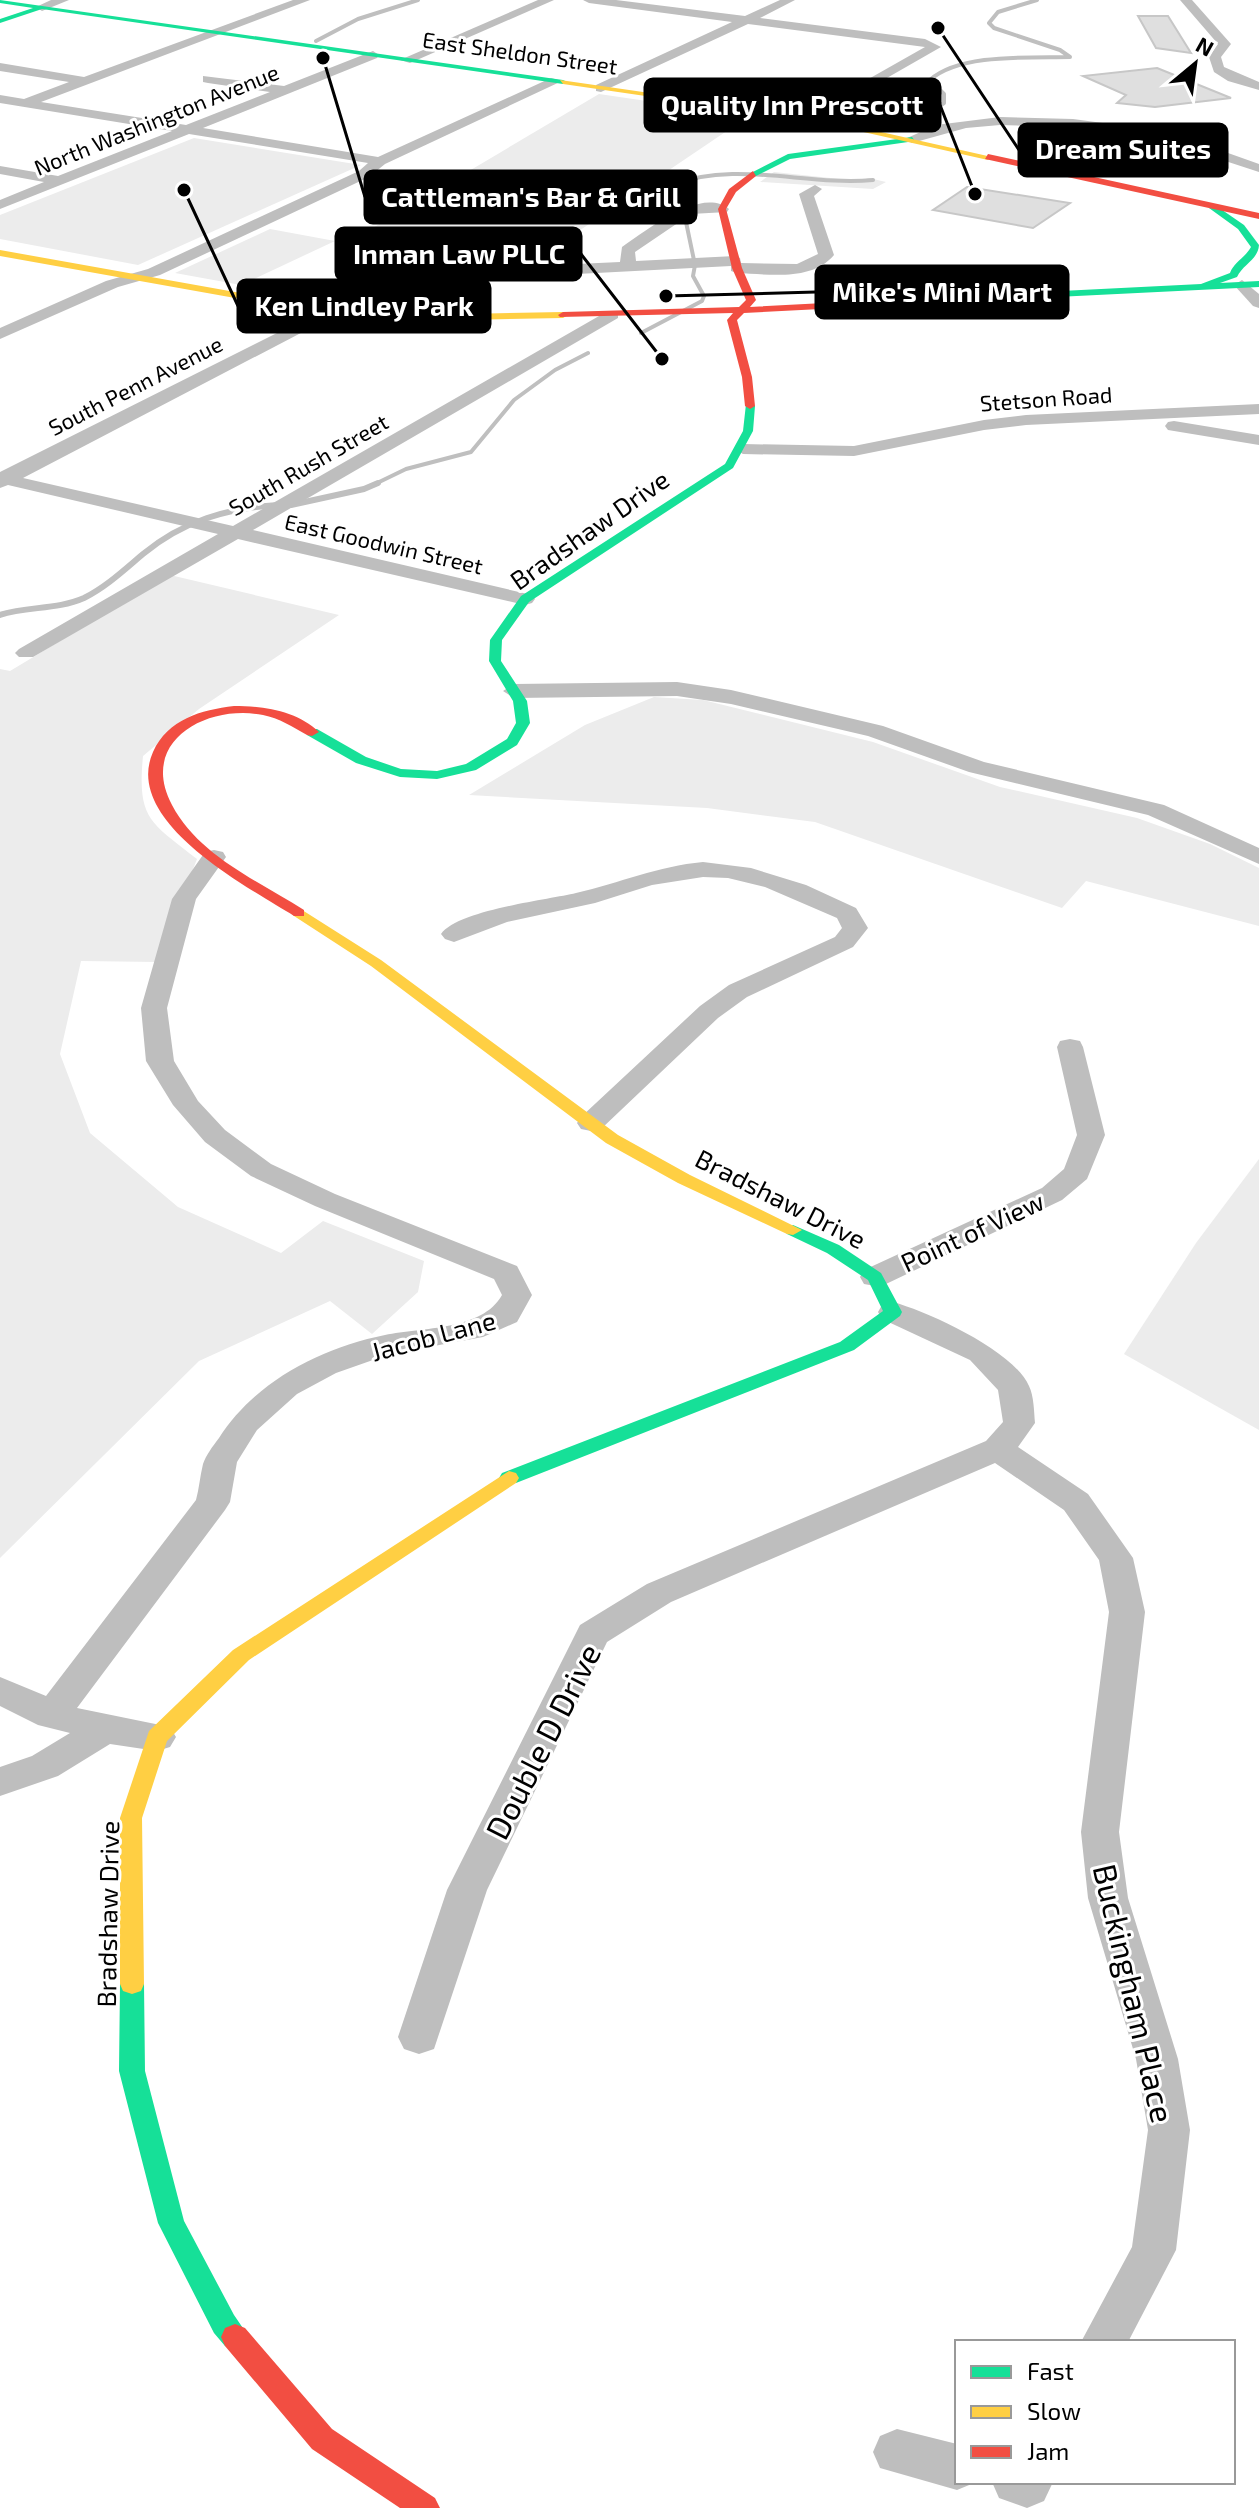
<svg xmlns="http://www.w3.org/2000/svg" width="1259" height="2508" font-family="'Exo 2',sans-serif">
<rect width="100%" height="100%" fill="#fff"/>
<!-- green -->
<g fill="#ececec">
<polygon points="599,94 749,116 527,266 349,242"/>
<polygon points="194,138 361,165 138,265 0,239 0,215"/>
<polygon points="774,172 859,181 869,178 886,182 873,189 760,182"/>
<polygon points="270,229 335,241 241,285 175,273"/>
<path d="M170 575 339 615 199 709 143 756C137 819 150 822 197 859L157 962 81 961 60 1054 90 1133 178 1207 281 1253 323 1221 424 1261 418 1292 372 1334 330 1301 199 1361 0 1558V669L10 671Z"/>
<polygon points="654,697 703,700 873,742 1000,787 1137,818 1210,844 1259,868 1259,926 1086,881 1062,908 815,822 707,808 469,795 585,725"/>
<polygon points="1259,1159 1259,1430 1124,1354 1196,1243"/>
</g>
<g fill="none" stroke-linecap="round" stroke-linejoin="round">
<!-- stream-far1 -->
<g stroke="#bfbfbf" stroke-width="4">
<polyline points="316,41 358,19 418,0"/>
<path d="M916 122 944 103V94L930 80C960 53 1031 58 1070 57L1060 50 994 28 989 23 998 12 1037 0"/>
<path d="M641 333 702 301 704 296 693 276 695 265 686 222 669 193 671 185C737 160 805 186 873 180"/>
<polyline points="373,485 406,469 471,452 514,400 555,370 588,353"/>
</g>
<!-- stream -->
<g stroke="#bfbfbf" stroke-width="6">
<polyline points="291,505 364,489 378,483"/>
<path d="M0 615C27 606 57 610 84 598 106 587 124 570 143 554 183 521 227 508 278 505"/>
</g>
</g>
<!-- building -->
<g fill="#dfdfdf" stroke="#c7c7c7" stroke-width="2">
<polygon points="1138,16 1168,16 1191,53 1156,48"/>
<polygon points="1157,68 1231,98 1155,107 1117,103 1126,95 1083,76"/>
<polygon points="967,187 1070,203 1033,228 933,210"/>
</g>
<g fill="none" stroke-linecap="round" stroke-linejoin="round">
<!-- street -->
<g fill="#bebebe" fill-rule="evenodd">
<polygon points="51,0 69,0 42,11 36,7"/>
<polygon points="293,0 310,0 41,102 186,125 270,92 208,83 203,82 203,76 284,86 373,51 379,55 377,58 203,128 378,157 551,78 562,81 385,164 369,177 160,275 118,287 0,339 0,328 106,281 148,269 359,171 368,163 189,134 0,209 0,200 44,182 0,174 0,166 58,176 172,131 0,103 0,95 24,99 69,82 0,71 0,63 84,77"/>
<polygon points="538,0 554,0 410,63 400,60"/>
<polygon points="583,0 616,0 745,16 780,0 795,0 760,18 925,39 941,47 810,122 803,118 805,115 925,47 748,24 601,92 596,91 596,85 732,22 589,3"/>
<polygon points="1180,0 1192,0 1231,44 1221,57 1224,67 1259,82 1259,90 1228,81 1214,72 1209,57 1218,44"/>
<polygon points="1000,117 1073,119 1140,128 1183,137 1259,164 1259,172 1164,141 1073,127 1000,125 966,128 912,143 905,139 936,125"/>
<path d="M815 185 822 189 814 196 834 255C811 282 768 274 737 273L731 271V266L577 274 569 269 577 264 620 262 622 247C646 231 701 186 729 209L727 212 691 214 635 252 636 261 735 256 740 258 741 263 797 264 818 254 799 194Z"/>
<polygon points="1242,280 1259,294 1259,308 1253,306 1234,285"/>
<polygon points="335,304 341,306 341,312 23,478 233,526 606,312 618,312 618,318 253,530 532,595 535,599 532,603 525,605 238,539 33,657 19,657 15,653 19,649 218,534 8,485 0,488 0,472"/>
<polygon points="1259,404 1259,414 1026,425 984,430 854,456 743,454 734,449 743,444 854,446 984,420 1026,415"/>
<polygon points="1174,421 1259,435 1259,445 1168,430 1165,426 1168,422"/>
<polygon points="677,682 731,690 883,726 984,762 1164,805 1259,848 1259,864 1148,815 969,772 868,736 731,704 677,696 514,698 503,691 514,684"/>
<path d="M214 850 223 852 226 857 196 899 167 1008 174 1061 198 1101 225 1130 271 1164 335 1194 517 1266 532 1295 517 1322 483 1337 390 1354 336 1373 297 1394 257 1430 237 1462 230 1502 225 1510 77 1708 170 1727 176 1737 170 1747 157 1751 110 1744 58 1776 0 1796V1767L32 1756 70 1733 38 1725 0 1706V1677L46 1696 196 1500C199 1489 200 1476 203 1464 206 1455 213 1446 219 1438 255 1382 320 1348 385 1335 422 1327 482 1331 502 1295L494 1279 315 1206 251 1176 205 1142 173 1105 146 1061 141 1008 172 899 205 852Z"/>
<path d="M703 862 751 868 806 885 856 908 868 928 853 947 747 997 718 1018 601 1129 591 1131 581 1129 577 1123 581 1117 700 1006 729 985 835 937 842 928 837 918 765 887 728 878 703 877 652 885 595 903 507 922 454 942 445 939 441 934C458 910 547 900 576 893 620 883 658 866 703 862Z"/>
<polygon points="1070,1039 1080,1041 1083,1047 1105,1135 1087,1179 1062,1200 886,1284 875,1286 864,1284 860,1277 864,1270 1042,1188 1064,1169 1077,1135 1057,1047 1060,1041"/>
<path d="M893 1302C929 1312 1014 1351 1029 1386 1034 1396 1034 1412 1035 1423L1018 1447 1088 1494 1133 1558 1145 1612 1119 1832 1128 1898 1178 2059 1190 2130 1176 2250 1128 2342H1081L1132 2247 1148 2130 1136 2059 1088 1898 1081 1832 1109 1612 1099 1560 1064 1510 995 1463 671 1602 607 1642 487 1890 434 2049 419 2054 404 2049 398 2037 447 1890 580 1625 647 1584 986 1441 1003 1422 998 1390 970 1360 882 1319 878 1312 882 1305Z"/>
<polygon points="897,2429 957,2444 957,2482 974,2483 957,2490 880,2468 873,2452 880,2436"/>
<polygon points="992,2482 1053,2482 1044,2501 1027,2508 999,2498"/>
</g>
<!-- fast -->
<g fill="#16e098" fill-rule="evenodd">
<polygon points="0,0 563,80 567,82 563,84 42,9 0,23 0,19 33,8 0,3"/>
<polygon points="912,137 915,141 790,159 756,176 749,174 788,154"/>
<path d="M1212 203 1244 225 1259 245C1258 260 1243 264 1237 277L1220 283 1259 281V287L958 302 953 299 958 296 1201 284 1230 273C1234 262 1245 258 1251 247L1238 229 1209 208Z"/>
<polygon points="746,404 755,406 753,431 733,468 529,602 502,640 501,661 527,701 530,723 517,745 476,770 437,779 400,777 356,763 307,735 307,729 317,729 366,757 401,769 437,771 466,764 507,739 516,723 513,701 489,661 490,640 521,596 725,464 743,431"/>
<polygon points="793,1225 839,1245 881,1273 902,1312 900,1316 854,1350 516,1483 502,1483 499,1478 502,1473 840,1342 883,1311 868,1280 827,1253 787,1234 784,1230"/>
<polygon points="132,1974 141,1977 144,1984 145,2071 184,2221 234,2315 249,2337 245,2346 235,2350 225,2346 214,2333 158,2223 119,2071 120,1984 123,1977"/>
</g>
<!-- slow -->
<g fill="#ffcf43" fill-rule="evenodd">
<polygon points="560,80 810,116 992,157 988,160 810,120 563,84"/>
<polygon points="0,250 285,301 464,314 563,312 568,315 563,318 464,320 285,307 0,256"/>
<polygon points="299,908 381,960 618,1135 690,1175 802,1230 793,1235 787,1234 678,1183 606,1143 371,966 294,916 291,913"/>
<polygon points="509,1471 516,1473 519,1478 516,1483 249,1660 167,1741 142,1818 144,1984 141,1991 132,1994 123,1991 120,1984 120,1818 149,1731 233,1650"/>
</g>
<!-- jam -->
<g fill="#f24e42" fill-rule="evenodd">
<polygon points="988,154 1259,213 1259,219 985,159"/>
<polygon points="753,171 756,176 736,192 726,209 742,268 756,300 750,307 958,296 963,299 958,302 744,313 737,320 752,377 755,406 750,409 745,406 742,377 727,320 733,313 560,317 558,315 563,312 739,307 746,300 732,268 718,209 729,189"/>
<path d="M234 706C263 706 297 711 319 732L312 736 307 735C293 727 279 718 263 715 207 704 138 741 172 805 198 855 258 881 304 910V916H294C248 887 122 822 153 752 168 719 201 710 234 706Z"/>
<polygon points="235,2324 245,2328 332,2429 435,2498 440,2508 400,2508 312,2449 225,2346 221,2337 225,2328"/>
</g>
</g>
<g text-anchor="middle" dominant-baseline="central" stroke-width="6" stroke-linejoin="round" paint-order="stroke">
<!-- far-street labels -->
<g font-size="22" fill="#000" stroke="#fff">
<text transform="translate(520 52) rotate(8)">East Sheldon Street</text>
<text transform="translate(156 119) rotate(-22)">North Washington Avenue</text>
<text transform="translate(135 385) rotate(-27)">South Penn Avenue</text>
<text transform="translate(1046 398) rotate(-4)">Stetson Road</text>
<text transform="translate(308 464) rotate(-30)">South Rush Street</text>
<text transform="translate(384 543) rotate(13)">East Goodwin Street</text>
</g>
<!-- street labels -->
<g font-size="26" fill="#000" stroke="#fff">
<text transform="translate(589 529) rotate(-35)">Bradshaw Drive</text>
<text transform="translate(781 1198) rotate(27)">Bradshaw Drive</text>
<text transform="translate(972 1231) rotate(-25)">Point of View</text>
<text transform="translate(433 1335) rotate(-15)">Jacob Lane</text>
<text transform="translate(107 1914) rotate(-89)">Bradshaw Drive</text>
</g>
<!-- near-street labels -->
<g font-size="32" fill="#000" stroke="#fff">
<text transform="translate(542 1741) rotate(-63)">Double D Drive</text>
<text transform="translate(1135 1993) rotate(77)">Buckingham Place</text>
</g>
</g>
<!-- callouts -->
<path fill="none" stroke="#000" stroke-width="3" d="M975 194L940 105M938 28L1019 150M323 58L365 197M662 359L581 254M666 296L816 292M184 190L238 306"/>
<g fill="#000" stroke="#fff" stroke-width="3">
<circle cx="975" cy="194" r="8"/>
<circle cx="938" cy="28" r="8"/>
<circle cx="323" cy="58" r="8"/>
<circle cx="662" cy="359" r="8"/>
<circle cx="666" cy="296" r="8"/>
<circle cx="184" cy="190" r="8"/>
</g>
<g fill="#000" stroke="#000" stroke-width="3">
<rect x="645" y="79" width="295" height="52" rx="8"/>
<rect x="1019" y="124" width="208" height="52" rx="8"/>
<rect x="365" y="171" width="331" height="52" rx="8"/>
<rect x="336" y="228" width="245" height="52" rx="8"/>
<rect x="816" y="266" width="252" height="52" rx="8"/>
<rect x="238" y="280" width="252" height="52" rx="8"/>
</g>
<g font-size="28" text-anchor="middle" font-weight="bold" fill="#fff">
<text x="792" y="115">Quality Inn Prescott</text>
<text x="1123" y="159">Dream Suites</text>
<text x="531" y="207">Cattleman's Bar &amp; Grill</text>
<text x="459" y="264">Inman Law PLLC</text>
<text x="942" y="302">Mike's Mini Mart</text>
<text x="364" y="316">Ken Lindley Park</text>
</g>
<!-- legend -->
<rect x="955" y="2340" width="280" height="144" fill="#ffffff" stroke="#999999" stroke-width="2"/>
<rect x="971" y="2366" width="40" height="12" fill="#16e098" stroke="#999999" stroke-width="2"/>
<text x="1027" y="2380" font-size="24" fill="#000000">Fast</text>
<rect x="971" y="2406" width="40" height="12" fill="#ffcf43" stroke="#999999" stroke-width="2"/>
<text x="1027" y="2420" font-size="24" fill="#000000">Slow</text>
<rect x="971" y="2446" width="40" height="12" fill="#f24e42" stroke="#999999" stroke-width="2"/>
<text x="1027" y="2460" font-size="24" fill="#000000">Jam</text>
<!-- north arrow -->
<g transform="translate(1195 64) rotate(29)" stroke="#ffffff" stroke-width="6" paint-order="stroke">
<path d="M0-6L14 30L0 20L-14 30Z" fill="#000000"/>
<text y="-12" font-size="22" font-weight="bold" text-anchor="middle" fill="#000000">N</text>
</g>
</svg>
